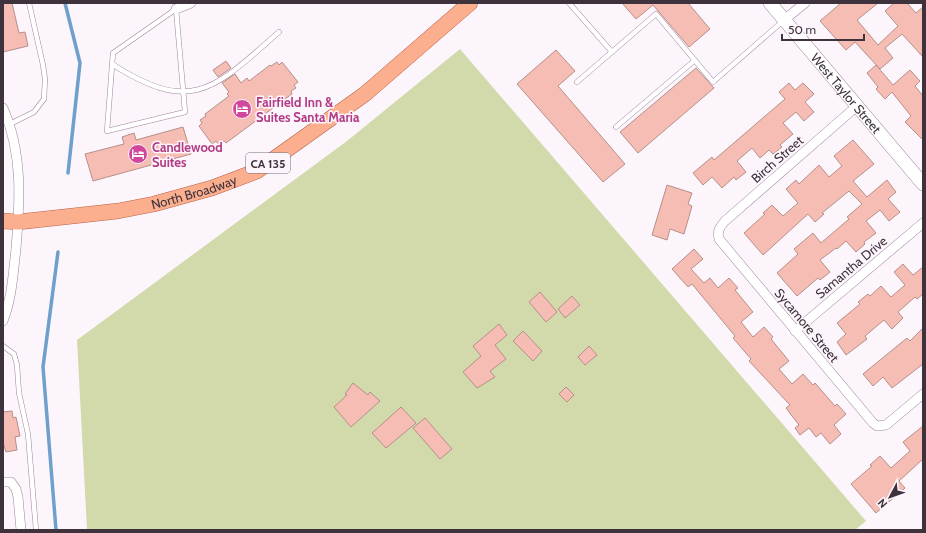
<svg xmlns="http://www.w3.org/2000/svg" width="926" height="533" font-family="Cabin,sans-serif">
<rect width="100%" height="100%" fill="#fcf6fc"/>
<!-- green -->
<polygon fill="#d2daac" points="460,49 866,521 855,530 87,530 77,340 347,141"/>
<g fill="none" stroke-linecap="round" stroke-linejoin="round">
<!-- stream -->
<g stroke="#6fa0cc" stroke-width="3.5">
<polyline points="65,3 80,63 68,173"/>
<polyline points="56,530 43,367 58,252"/>
</g>
</g>
<!-- building -->
<g fill="#f6bdb4" stroke="#b68f88">
<polygon points="3,3 12,3 19,33 25,32 28,46 3,52"/>
<polygon points="622,3 688,3 710,29 689,47 653,5 636,19"/>
<polygon points="841,3 878,3 857,20 878,45 898,26 885,11 894,3 907,3 916,13 923,7 923,57 902,34 885,48 893,58 880,69 855,42 846,50 820,21"/>
<polygon points="556,50 575,71 558,86 625,164 603,182 517,84"/>
<polygon points="226,61 231,68 218,77 213,70"/>
<polygon points="277,62 279,65 282,62 298,82 294,85 296,88 291,91 292,94 226,143 224,141 219,145 216,141 212,144 199,126 202,123 200,120 206,116 205,114 229,96 227,94 229,92 222,83 235,74 241,83 247,78 249,81 270,65 271,66"/>
<polygon points="876,65 893,85 910,70 920,81 915,86 923,96 923,140 905,122 911,116 892,92 885,99 876,89 878,87 867,73"/>
<polygon points="696,68 714,88 638,153 620,132"/>
<polygon points="789,83 795,90 803,83 814,94 805,102 814,112 804,121 796,112 783,123 793,134 780,145 782,147 773,154 769,150 760,158 752,148 737,161 746,172 736,180 734,177 722,188 712,177 703,185 693,173 712,157 714,160 785,99 779,92"/>
<polygon points="183,127 191,154 93,181 85,154 124,144 122,137 134,133 136,140"/>
<polygon points="853,140 874,164 853,181 867,197 887,180 896,192 888,199 900,212 889,221 880,210 866,221 876,233 864,242 865,244 856,252 846,241 837,249 836,248 820,260 830,272 820,280 818,278 797,296 777,273 798,254 794,249 813,233 821,243 849,219 847,217 862,204 849,191 822,213 824,214 815,222 808,214 763,255 744,233 765,214 763,213 772,205 783,216 798,203 786,189 796,180 799,184 819,165 829,177 842,166 834,156"/>
<polygon points="667,185 692,193 688,204 692,206 684,234 670,229 667,240 652,235"/>
<polygon points="694,249 703,259 691,269 704,283 710,278 718,288 729,278 738,288 735,290 753,312 741,322 753,337 764,327 773,337 771,339 789,361 779,369 792,384 803,374 813,385 815,383 835,406 837,404 846,414 834,425 841,434 830,444 821,433 816,437 809,428 800,435 795,428 799,425 786,408 790,405 749,361 751,359 733,338 735,336 692,284 688,287 672,269"/>
<polygon points="903,264 913,275 923,267 923,294 917,299 915,297 898,312 903,318 892,329 884,320 865,336 867,339 846,355 837,342 846,334 837,323 860,304 858,302 868,294 870,296 881,286 891,297 905,285 894,272"/>
<polygon points="540,292 557,312 546,322 529,302"/>
<polygon points="572,296 580,305 565,318 558,309"/>
<polygon points="499,324 507,335 495,345 506,359 490,371 495,377 477,388 463,372 481,356 473,346"/>
<polygon points="923,328 923,364 892,388 883,377 873,386 863,374 907,338 910,341"/>
<polygon points="523,331 542,351 533,361 513,341"/>
<polygon points="589,346 597,355 585,365 578,357"/>
<polygon points="353,383 368,395 370,392 380,401 351,427 334,407 347,395 345,394"/>
<polygon points="566,387 574,395 567,402 559,394"/>
<polygon points="401,407 416,423 386,448 372,433"/>
<polygon points="12,411 13,418 16,417 20,436 15,437 17,450 6,452 3,443 3,412"/>
<polygon points="425,418 452,449 440,459 413,428"/>
<polygon points="923,426 923,459 899,481 905,488 876,513 851,484 872,466 870,465 880,456 891,468 910,451 903,442"/>
</g>
<g fill="none" stroke-linecap="round" stroke-linejoin="round">
<!-- lane casing -->
<g stroke="#9d839d" stroke-width="5.5">
<g id="lane">
<polyline points="569,3 612,52"/>
<polygon points="176,9 185,112 107,131 113,53"/>
<path d="M112 64C193 116 215 88 279 32"/>
<polyline points="577,82 656,14 713,82 783,21"/>
<polyline points="10,124 34,112 44,99 45,79 43,65 29,3"/>
<polyline points="616,127 695,60"/>
<polyline points="3,346 14,354 17,365 19,393 28,434 36,530"/>
</g>
</g>
<!-- street casing -->
<g stroke="#9d839d" stroke-width="10">
<g id="street">
<polyline points="176,9 191,3"/>
<polyline points="784,20 805,3"/>
<path d="M857 106 725 221C720 227 717 230 719 239L873 423 877 426 886 425 923 394"/>
<path d="M3 108C23 153 20 201 16 249 13 274 12 298 3 321"/>
<polyline points="795,331 923,223"/>
<polyline points="3,482 11,482 16,489 18,497 21,530"/>
</g>
</g>
<!-- secondary casing -->
<g stroke="#9d839d" stroke-width="14">
<g id="secondary">
<path id="s1" d="M770 3 923 184"/>
</g>
</g>
<!-- primary casing -->
<g stroke="#b86142" stroke-width="16">
<g id="primary">
<path id="s2" d="M3 221 18 222 118 211 154 204 212 188 257 171 365 94 470 3"/>
</g>
</g>
<!-- lane -->
<use href="#lane" stroke="#fff" stroke-width="4.5"/>
<!-- street -->
<use href="#street" stroke="#fff" stroke-width="9"/>
<!-- secondary -->
<use href="#secondary" stroke="#fff" stroke-width="13"/>
<!-- primary -->
<use href="#primary" stroke="#fcaf8f" stroke-width="15"/>
</g>
<!-- icons -->
<defs>
<g id="hotel-disc" transform="scale(1)"><circle r="9.5" fill="#d1479c" stroke="#fcf6fc"/><path d="M-6-4.5h1.5V1H6V5H4.5V3h-9V5H-6ZM-4 0a1.8 1.8 0 1 1 3.6 0ZM.5 0V-2.5h3Q6-2.5 6 0Z" fill="#fff"/></g>
</defs>
<g fill-rule="evenodd">
<use href="#hotel-disc" x="242" y="109"/>
<use href="#hotel-disc" x="138" y="154"/>
</g>
<g text-anchor="middle" dominant-baseline="central" stroke-width="3" stroke-linejoin="round" paint-order="stroke">
<!-- shield labels -->
<rect fill="#fcf6fc" stroke="#776d76" stroke-width="1" x="246" y="153" width="44" height="20" rx="3"/>
<g font-size="12" font-weight="bold" fill="#3e323d">
<text x="268" y="163">CA 135</text>
</g>
<!-- street labels -->
<g font-size="13" fill="#3e323d" stroke="#fcf6fc">
<text stroke="none"><textPath href="#s1" startOffset="118">West Taylor Street</textPath></text>
<text transform="translate(777 159) rotate(-41)">Birch Street</text>
<text stroke="none"><textPath href="#s2" startOffset="194">North Broadway</textPath></text>
<text transform="translate(851 267) rotate(-40)">Samantha Drive</text>
<text transform="translate(807 325) rotate(50)">Sycamore Street</text>
</g>
<!-- hotel labels -->
<g font-size="13" font-weight="bold" fill="#b23c85" stroke="#fcf6fc" text-anchor="start">
<text x="256" y="102">Fairfield Inn &amp;<tspan x="256" dy="15">Suites Santa Maria</tspan></text>
<text x="152" y="147">Candlewood<tspan x="152" dy="15">Suites</tspan></text>
</g>
</g>
<!-- border -->
<rect width="926" height="533" fill="none" stroke="#3e323d" stroke-width="8"/>
<!-- north arrow -->
<g transform="translate(890 497) rotate(229)" stroke="#fcf6fc" stroke-width="3" paint-order="stroke">
<path d="M0-3L7 15L0 10L-7 15Z" fill="#3e323d"/>
<text y="-6" font-size="11" font-weight="bold" text-anchor="middle" fill="#3e323d">N</text>
</g>
<!-- scale -->
<path d="M782 34v6h82v-6" fill="none" stroke="#3e323d" stroke-width="2"/>
<text x="788" y="34" font-size="12" fill="#3e323d" stroke="#fcf6fc" stroke-width="3" paint-order="stroke">50 m</text>
</svg>
